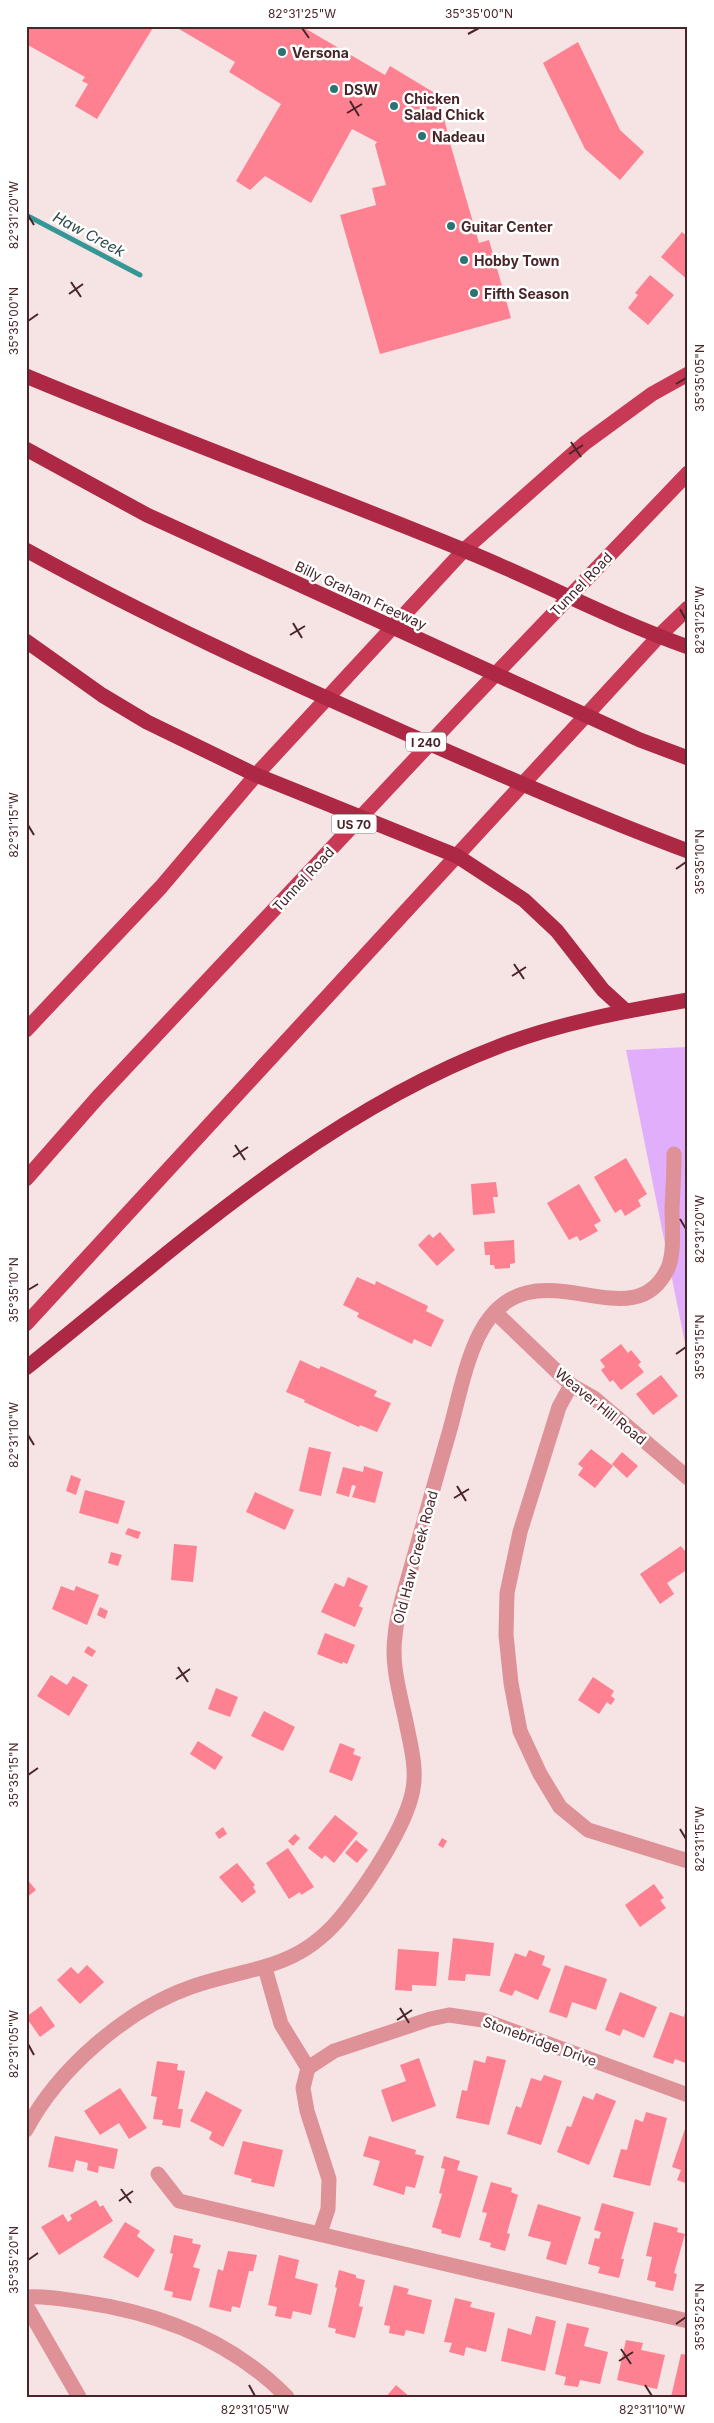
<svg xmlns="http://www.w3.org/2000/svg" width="714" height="2423" font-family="Inter,sans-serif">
<rect width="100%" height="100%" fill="#f6e3e4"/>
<!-- green -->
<polygon fill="#e1aefb" points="688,1047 688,1358 626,1050"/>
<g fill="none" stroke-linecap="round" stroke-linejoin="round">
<!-- stream -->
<polyline stroke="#359696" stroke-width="5" points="26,215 140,275"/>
</g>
<!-- building -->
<g fill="#fd8190">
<polygon points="26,26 154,26 97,119 75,106 88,84 82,81 85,77 26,44"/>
<polygon points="174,26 301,26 385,75 390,66 438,95 452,150 479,243 489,240 511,318 380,354 340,215 376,205 372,188 386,185 375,145 377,142 352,129 311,203 265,176 250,190 236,181 281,104 229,72 235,62"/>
<polygon points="578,42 620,130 644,152 620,180 585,149 543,63"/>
<polygon points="682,232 688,237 688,280 661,257"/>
<polygon points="650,275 674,295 648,325 628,308 638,295 635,293"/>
<polygon points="626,1158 647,1194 638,1200 641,1206 625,1216 621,1209 615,1213 594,1177"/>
<polygon points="496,1182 498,1197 493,1197 495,1213 473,1215 471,1184"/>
<polygon points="579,1184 601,1221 594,1225 598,1231 580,1241 577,1236 569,1240 547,1203"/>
<polygon points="440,1232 455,1250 437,1266 418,1245 429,1234 433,1238"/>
<polygon points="514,1240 515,1263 510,1264 510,1268 495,1269 494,1265 490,1265 490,1255 485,1255 484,1242"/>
<polygon points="357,1277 375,1285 376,1281 428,1306 426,1311 444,1320 431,1347 414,1339 412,1344 357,1317 359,1313 343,1305"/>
<polygon points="621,1344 628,1353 631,1350 641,1362 638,1365 644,1372 621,1390 613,1380 610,1382 601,1370 605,1367 600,1360"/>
<polygon points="300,1360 319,1369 321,1366 377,1391 374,1396 391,1403 377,1432 360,1425 359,1427 304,1402 305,1400 286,1392"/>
<polygon points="661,1375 678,1396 653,1415 636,1394"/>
<polygon points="309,1447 331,1452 321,1496 299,1491"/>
<polygon points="591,1449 613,1466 595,1488 578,1475 583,1468 578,1464"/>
<polygon points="622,1452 638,1466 627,1478 612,1464"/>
<polygon points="364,1466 383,1472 375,1503 352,1497 356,1486 352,1485 349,1497 336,1493 343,1467 363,1472"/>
<polygon points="71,1475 81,1479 76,1495 66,1491"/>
<polygon points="85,1490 125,1501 118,1524 79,1513"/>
<polygon points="255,1492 294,1510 285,1530 246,1512"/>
<polygon points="128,1528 141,1532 138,1539 125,1534"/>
<polygon points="174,1544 197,1546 193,1582 171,1580"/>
<polygon points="681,1546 688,1555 688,1569 667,1583 674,1594 660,1604 640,1574"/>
<polygon points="111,1552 122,1555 118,1566 108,1563"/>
<polygon points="348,1577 368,1586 359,1606 363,1608 355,1627 321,1612 335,1583 344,1587"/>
<polygon points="61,1586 74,1591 76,1586 99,1595 87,1625 52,1609"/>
<polygon points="100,1607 108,1611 105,1619 97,1615"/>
<polygon points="325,1633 355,1645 347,1664 343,1662 342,1664 317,1654"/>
<polygon points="88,1646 96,1651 92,1657 84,1652"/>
<polygon points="51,1675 67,1685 73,1676 88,1685 69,1716 37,1696"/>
<polygon points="593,1677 614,1691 611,1696 615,1699 611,1705 607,1702 599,1714 578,1700"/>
<polygon points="216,1688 238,1697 230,1717 208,1709"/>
<polygon points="264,1711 295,1727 283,1751 251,1736"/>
<polygon points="198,1741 223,1757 215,1770 190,1754"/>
<polygon points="340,1743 355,1749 353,1754 361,1757 352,1781 329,1772"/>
<polygon points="335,1815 358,1833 334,1863 325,1855 322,1859 308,1848"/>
<polygon points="223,1827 227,1834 219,1839 215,1833"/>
<polygon points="295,1834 300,1838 293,1846 288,1841"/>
<polygon points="442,1838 447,1841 443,1848 438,1845"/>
<polygon points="356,1840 368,1850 357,1863 345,1853"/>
<polygon points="288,1848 314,1887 301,1895 300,1892 289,1899 266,1863"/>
<polygon points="237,1863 255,1885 253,1887 256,1892 242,1903 219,1877"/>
<polygon points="26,1878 36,1890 26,1898"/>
<polygon points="654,1884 664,1898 660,1900 666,1908 640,1927 625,1905"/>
<polygon points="453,1938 494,1943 490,1976 466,1974 465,1981 448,1980"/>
<polygon points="398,1949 439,1952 436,1986 412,1985 412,1991 395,1990"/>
<polygon points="529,1950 545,1956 542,1965 551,1969 538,2000 515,1990 512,1996 499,1991 515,1953 526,1957"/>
<polygon points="87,1965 104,1982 80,2004 57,1980 71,1967 78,1974"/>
<polygon points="565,1965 607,1979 596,2010 572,2002 567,2018 549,2012"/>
<polygon points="620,1992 657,2007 644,2038 623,2029 620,2036 605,2030"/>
<polygon points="41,2006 55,2026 40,2037 26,2017"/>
<polygon points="670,2012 684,2017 685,2012 688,2013 688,2064 675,2059 673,2064 653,2057"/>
<polygon points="487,2056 506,2060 489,2125 456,2118 462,2090 467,2091 474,2060 485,2063"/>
<polygon points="419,2058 436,2106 392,2122 381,2090 406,2081 400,2065"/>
<polygon points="157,2061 178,2064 177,2070 185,2071 178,2109 183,2109 180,2128 162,2125 163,2120 153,2119 157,2097 151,2096"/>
<polygon points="544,2075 562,2081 541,2145 507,2134 516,2106 521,2108 531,2078 541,2081"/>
<polygon points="120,2088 147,2128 129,2139 119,2123 100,2135 84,2111"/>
<polygon points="206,2091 242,2110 223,2147 209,2139 212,2132 190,2121"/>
<polygon points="596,2093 616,2101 589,2165 557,2152 567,2126 571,2127 583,2096 593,2100"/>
<polygon points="646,2112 667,2118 650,2186 613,2177 621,2149 627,2150 635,2119 643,2122"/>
<polygon points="685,2129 688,2130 688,2184 677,2180 681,2170 672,2167"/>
<polygon points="55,2136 118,2149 114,2169 99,2166 98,2173 87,2170 88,2163 76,2160 73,2172 48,2167"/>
<polygon points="369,2136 416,2150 415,2154 424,2156 415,2188 406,2186 404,2195 373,2185 380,2161 363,2156"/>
<polygon points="243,2141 283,2150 274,2187 251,2182 252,2179 234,2174"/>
<polygon points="444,2156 460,2161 457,2170 478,2176 460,2238 441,2233 442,2230 432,2227 442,2194 439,2193 445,2169 441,2168"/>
<polygon points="491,2182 512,2188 511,2192 518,2195 507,2233 510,2234 505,2251 490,2247 491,2243 479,2240 487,2213 482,2212"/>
<polygon points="96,2200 100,2207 103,2205 113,2221 59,2255 41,2227 63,2214 68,2222 72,2219 70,2215"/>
<polygon points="602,2203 634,2212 621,2259 624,2259 619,2278 598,2273 600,2267 588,2264 595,2238 599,2239 601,2232 594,2230"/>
<polygon points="538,2204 581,2217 566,2265 546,2259 551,2242 528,2236"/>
<polygon points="125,2222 140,2231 137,2236 155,2250 138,2278 103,2257"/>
<polygon points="654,2222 678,2228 677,2232 685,2234 674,2273 677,2274 673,2291 655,2287 656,2282 647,2280 652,2257 646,2256"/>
<polygon points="174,2235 193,2239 192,2243 201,2245 193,2267 200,2269 191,2301 172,2297 173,2292 164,2290 173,2254 170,2253"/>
<polygon points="228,2251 257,2255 253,2271 249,2271 240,2308 232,2306 231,2312 209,2307 218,2269 223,2271"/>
<polygon points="279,2255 299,2260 295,2278 318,2284 311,2315 293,2311 291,2319 275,2316 277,2307 268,2305"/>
<polygon points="339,2270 356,2275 356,2278 365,2280 359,2306 363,2307 355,2338 335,2333 336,2329 328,2327 337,2288 335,2287"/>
<polygon points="394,2285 409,2289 407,2294 432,2300 424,2334 406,2330 404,2336 389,2333 390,2326 384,2325"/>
<polygon points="455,2298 472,2302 470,2307 495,2313 486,2352 466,2347 464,2356 449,2352 452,2343 444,2342"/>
<polygon points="536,2316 556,2321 545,2371 501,2361 508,2328 531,2335"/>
<polygon points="567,2323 589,2328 584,2346 608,2352 600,2384 580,2380 578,2387 564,2385 566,2377 555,2374"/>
<polygon points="626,2340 643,2343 641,2350 665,2355 657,2389 617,2380"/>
<polygon points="681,2354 688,2355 688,2397 671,2397"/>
<polygon points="396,2385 410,2397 386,2397"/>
</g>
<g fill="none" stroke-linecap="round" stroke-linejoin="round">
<!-- street -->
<g stroke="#df9198" stroke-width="15">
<polyline points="495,1312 571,1385 594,1398 688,1478"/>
<polyline points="571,1385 559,1407 520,1532 507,1593 506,1635 511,1683 520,1731 540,1774 560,1807 588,1830 688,1861"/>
<polyline points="265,1968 281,2024 308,2068 303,2088 307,2111 329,2179 328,2209 320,2233"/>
<polyline points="308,2068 334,2051 430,2019 449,2015 483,2020 688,2095"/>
<path d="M26 2130C58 2069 126 2010 191 1987 255 1965 299 1971 345 1912 368 1883 407 1825 413 1789 417 1767 410 1743 406 1722 400 1694 391 1665 395 1636 397 1611 406 1587 412 1564 424 1522 435 1481 447 1440 457 1407 463 1369 478 1337 528 1233 631 1348 668 1268 675 1251 672 1226 672 1208 673 1190 674 1172 674 1154"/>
<polyline points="158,2174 179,2201 688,2321"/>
<path d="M26 2297C46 2296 64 2299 83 2302 159 2313 232 2341 287 2397"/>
<polyline points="26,2305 79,2397"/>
</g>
<!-- primary -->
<g stroke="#c83955" stroke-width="15">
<polyline points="26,1030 161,887 256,775 464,550 585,443 652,394 688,374"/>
<polyline points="26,1179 98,1097 467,704 688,473"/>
<polyline points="26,1324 659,636 688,608"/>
</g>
<!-- highway -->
<g stroke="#ad2845" stroke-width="15">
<path d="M26 376C172 437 320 491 466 551 540 581 612 620 688 647"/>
<polyline points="26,449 147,515 640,740 688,758"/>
<path d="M26 550C149 618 276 676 405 733 499 774 592 815 688 851"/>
<polyline points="26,641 102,695 147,722 256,775 457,856 524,900 557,931 603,990 626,1011"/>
<path d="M26 1368C175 1249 320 1114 500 1046 560 1023 625 1011 688 1000"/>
</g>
</g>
<!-- ticks -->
<path fill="none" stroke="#482529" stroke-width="2" d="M302 28 309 38M468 34 479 28M350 101 359 116M347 113 362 104M28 215 34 225M71 282 81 297M69 294 83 284M28 321 38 314M676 384 686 378M571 442 581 457M569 454 583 445M680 609 686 620M293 623 302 638M290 635 305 626M28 825 34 835M676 869 686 862M514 964 524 979M512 976 526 967M235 1145 245 1160M233 1157 248 1147M680 1219 686 1229M28 1290 38 1284M676 1354 686 1347M28 1435 34 1445M457 1486 466 1501M454 1498 469 1489M178 1667 188 1682M176 1679 190 1669M28 1775 38 1768M680 1829 686 1839M400 2008 409 2023M397 2020 412 2010M28 2044 34 2055M121 2189 131 2203M119 2201 133 2191M28 2260 38 2253M676 2324 686 2317M621 2349 631 2364M619 2361 633 2352M249 2385 255 2396M645 2385 652 2396"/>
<!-- markers -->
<g fill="#2a7473" stroke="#fff" stroke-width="2">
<circle cx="282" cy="52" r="5"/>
<circle cx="334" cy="89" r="5"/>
<circle cx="394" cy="106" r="5"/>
<circle cx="422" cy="136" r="5"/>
<circle cx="451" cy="226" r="5"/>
<circle cx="464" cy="260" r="5"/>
<circle cx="474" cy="293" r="5"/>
</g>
<g text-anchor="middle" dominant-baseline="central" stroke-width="5" stroke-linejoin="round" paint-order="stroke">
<!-- shield labels -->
<g fill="#fff" stroke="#7f6669" stroke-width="1">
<rect x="406" y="732.5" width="40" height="19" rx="4"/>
<rect x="331.5" y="814.5" width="45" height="19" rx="4"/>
</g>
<g font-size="12" font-weight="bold" fill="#482529">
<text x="426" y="742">I 240</text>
<text x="354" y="824">US 70</text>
</g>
<!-- poi labels -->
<g font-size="14" font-weight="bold" fill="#482529" stroke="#fff" text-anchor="start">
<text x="292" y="52">Versona</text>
<text x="344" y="89">DSW</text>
<text x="404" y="98">Chicken<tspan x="404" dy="16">Salad Chick</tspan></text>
<text x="432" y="136">Nadeau</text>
<text x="461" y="226">Guitar Center</text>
<text x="474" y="260">Hobby Town</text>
<text x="484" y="293">Fifth Season</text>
</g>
<!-- street labels -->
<g font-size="14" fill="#482529" stroke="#fff">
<text transform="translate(581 584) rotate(-46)">Tunnel Road</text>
<text transform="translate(361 595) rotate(25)">Billy Graham Freeway</text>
<text transform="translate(303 879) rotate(-47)">Tunnel Road</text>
<text transform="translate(601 1406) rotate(39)">Weaver Hill Road</text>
<text transform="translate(415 1557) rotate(-75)">Old Haw Creek Road</text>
<text transform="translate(540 2041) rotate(20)">Stonebridge Drive</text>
</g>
<!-- water labels -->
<g font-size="15" font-style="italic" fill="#2c4a49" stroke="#fff">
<text transform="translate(89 234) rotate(28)">Haw Creek</text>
</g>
</g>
<!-- border -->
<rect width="714" height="2423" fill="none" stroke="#ffffff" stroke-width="55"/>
<rect x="28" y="28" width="658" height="2368" fill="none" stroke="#482529" stroke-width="2"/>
<g font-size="12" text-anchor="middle" fill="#482529">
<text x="302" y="18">82°31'25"W</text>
<text x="479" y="18">35°35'00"N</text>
<text transform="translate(14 215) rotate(-90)" y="4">82°31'20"W</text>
<text transform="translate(14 321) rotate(-90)" y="4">35°35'00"N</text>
<text transform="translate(700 378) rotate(-90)" y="4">35°35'05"N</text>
<text transform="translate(700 620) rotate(-90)" y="4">82°31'25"W</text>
<text transform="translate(14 825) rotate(-90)" y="4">82°31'15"W</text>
<text transform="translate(700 862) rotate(-90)" y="4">35°35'10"N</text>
<text transform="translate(700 1229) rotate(-90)" y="4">82°31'20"W</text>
<text transform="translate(14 1290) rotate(-90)" y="4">35°35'10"N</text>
<text transform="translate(700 1347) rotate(-90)" y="4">35°35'15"N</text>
<text transform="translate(14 1435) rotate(-90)" y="4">82°31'10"W</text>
<text transform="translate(14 1775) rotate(-90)" y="4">35°35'15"N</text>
<text transform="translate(700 1839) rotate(-90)" y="4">82°31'15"W</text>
<text transform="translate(14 2044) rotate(-90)" y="4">82°31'05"W</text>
<text transform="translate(14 2260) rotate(-90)" y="4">35°35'20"N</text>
<text transform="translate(700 2317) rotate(-90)" y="4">35°35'25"N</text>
<text x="255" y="2414">82°31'05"W</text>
<text x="652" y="2414">82°31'10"W</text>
</g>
</svg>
